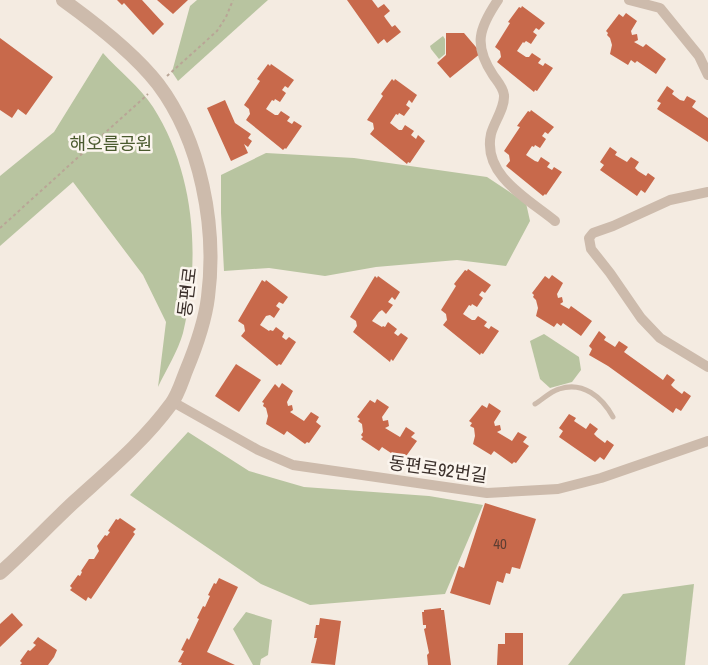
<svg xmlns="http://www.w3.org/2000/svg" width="708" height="665" font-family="'Archivo Narrow','Noto Sans KR',sans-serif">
<rect width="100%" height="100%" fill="#f4ebe1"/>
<!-- green -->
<g fill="#b8c4a0">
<polygon points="197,0 268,0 178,81 172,72 190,6"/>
<polygon points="443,36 445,39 445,54 439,59 431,49 430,46"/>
<path d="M103 53C118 70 141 88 153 107 195 173 201 258 183 333 178 351 166 370 158 387L166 322 143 275 73 182 0 246V176L54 132Z"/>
<polygon points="266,153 354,158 487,177 526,203 530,221 506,266 457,260 376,267 325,276 269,268 224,271 221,213 221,175"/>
<polygon points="544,334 579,357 581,370 572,382 550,388 540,379 530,341"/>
<polygon points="188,432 249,471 304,487 429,496 483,505 445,594 310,605 261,584 130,495"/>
<polygon points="694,584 685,665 568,665 623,594"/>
<polygon points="246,612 272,620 268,655 261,659 260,665 253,665 233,629"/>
</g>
<!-- building -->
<g fill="#c8694b">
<polygon points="117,0 142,0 164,24 153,35 124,3 122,5"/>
<polygon points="157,0 188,0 173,14"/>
<polygon points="347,0 372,0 378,8 384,4 390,11 384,16 386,19 392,27 395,25 401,32 387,43 384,39 378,44"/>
<polygon points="522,6 545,23 539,30 536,28 533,32 537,35 531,44 526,41 524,43 523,42 517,51 526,57 529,57 532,53 541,59 538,63 543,66 545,63 553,68 537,91 535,90 534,92 497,62 501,57 500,51 495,47 510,23 508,22 519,7 521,8"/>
<polygon points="626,13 637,21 631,31 632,35 637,34 638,40 634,42 643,47 646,44 666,59 656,74 637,61 635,63 631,60 628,65 610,54 612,45 610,38 607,35 608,33 606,31 619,14 623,17"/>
<polygon points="446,33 464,33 481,53 450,78 437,63 446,55"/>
<polygon points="0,38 53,77 26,115 18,109 12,118 0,110"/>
<polygon points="268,64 270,66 271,64 294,80 288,88 285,86 282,90 286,93 280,102 275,99 274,101 272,100 266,109 275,115 278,115 281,111 290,117 287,121 292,124 294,121 302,126 286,149 285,148 283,150 246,120 250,114 249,109 244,105 260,81 257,79"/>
<polygon points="392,79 394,81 395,79 417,95 412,103 409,100 406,105 410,108 404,116 399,113 398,115 396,114 390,123 399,130 402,130 405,125 414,131 411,135 416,139 418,135 425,141 410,163 408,162 407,164 370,134 374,129 373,123 367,120 383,96 381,94"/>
<polygon points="667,86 674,91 672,94 680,100 684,101 687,96 696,101 692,107 708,118 708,142 657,109 661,103 657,101"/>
<polygon points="225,100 235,123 251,134 248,138 252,141 248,147 244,144 248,153 231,161 207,108"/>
<polygon points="531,110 554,127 548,134 545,132 542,136 546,139 540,148 535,145 534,147 532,146 526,155 535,161 538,162 541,157 550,163 547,167 552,170 554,167 562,172 546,195 545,194 543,196 506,166 510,161 509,155 504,151 520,127 517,126 528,111 530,112"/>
<polygon points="610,147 617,152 615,155 627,162 631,157 639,162 635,168 638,171 646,176 648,173 655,178 645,193 641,190 637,196 600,170 604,165 600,162"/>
<polygon points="468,269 491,285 485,293 482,291 479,295 483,298 477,307 472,304 471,306 469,305 463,314 472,320 475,320 478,316 487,322 484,326 489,329 491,326 499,331 483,354 481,353 480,355 443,325 447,320 446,314 441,310 456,286 454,284 465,270 467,271"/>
<polygon points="552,275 563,283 557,294 558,298 562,297 563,302 560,304 569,309 571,306 592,321 581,336 563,323 561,326 557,323 554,327 536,316 538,308 536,300 533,297 534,295 532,293 545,276 549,279"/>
<polygon points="375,276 377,278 378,276 400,292 395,300 392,297 388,302 393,305 386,314 382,310 379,312 372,321 382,327 383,326 385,327 388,322 397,329 394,333 398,336 401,333 408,338 393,361 391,359 390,362 353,332 357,326 356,321 350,317"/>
<polygon points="262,280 265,282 266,280 288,297 283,304 279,302 276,306 280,309 274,318 270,315 266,316 260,325 269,331 270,330 273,331 276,327 284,333 282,337 286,340 289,337 296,342 281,365 279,364 277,366 241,336 245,331 244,325 238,321"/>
<polygon points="599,331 606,337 604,340 612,345 615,347 619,341 628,347 624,352 663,380 667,374 675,380 671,385 674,388 682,394 684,391 691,396 681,411 676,408 673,413 608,366 589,355 592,349 589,346"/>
<polygon points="236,364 261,380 239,412 215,396"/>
<polygon points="282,383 293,391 287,402 288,406 292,405 293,410 290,412 304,421 311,412 319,417 316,422 321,426 309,443 307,442 305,444 287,431 284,435 266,424 268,416 266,408 263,406 264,403 262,402 275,384 279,388"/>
<polygon points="377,399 389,407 382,417 383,421 388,420 389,426 385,428 400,437 406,427 415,433 411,437 417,441 404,459 402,457 400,459 382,447 379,451 361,439 363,437 361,435 363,432 362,424 358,421 360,419 357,417 370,400 375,403"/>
<polygon points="489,403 501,411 494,422 495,426 500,425 501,430 497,432 512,441 518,432 527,437 523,442 529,446 516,463 514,462 512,464 494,451 491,455 473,444 475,436 474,428 470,426 472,423 469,421 482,405 487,408"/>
<polygon points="569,414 576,418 574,421 586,429 590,423 598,429 594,434 597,437 605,443 607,440 614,445 604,460 600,457 595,462 559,437 563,431 559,428"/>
<polygon points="485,503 536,519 520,569 512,567 510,574 506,573 503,583 497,581 490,605 450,593 459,566 464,568"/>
<polygon points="120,518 136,529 133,532 135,534 91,599 88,597 86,601 70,590 72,588 70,586 78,575 80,576 82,572 81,571 89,559 94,559 99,551 97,546 105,535 107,536 110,532 108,531 116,519 118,520"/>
<polygon points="219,578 238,587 207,652 235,665 181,665 182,663 178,662 184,651 181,650 187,638 189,640 199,619 197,618 203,606 205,607 210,596 208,595 214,583 216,584"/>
<polygon points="441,608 441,610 444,610 451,665 428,665 427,655 429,653 424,629 426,628 426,625 423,625 422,612 424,612 424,610"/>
<polygon points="12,613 23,625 0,647 0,624"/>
<polygon points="320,618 341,621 335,665 311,663 317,638 314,638 316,625 319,625"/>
<polygon points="505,633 523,633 523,665 497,665 498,644 505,644"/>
<polygon points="38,637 57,650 54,657 48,665 20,665 22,663 20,661 28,650 30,651 36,645 33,643"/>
</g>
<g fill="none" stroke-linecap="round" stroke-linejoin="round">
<!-- path -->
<g stroke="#b9a596" stroke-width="2" stroke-dasharray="3 3" stroke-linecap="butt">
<polyline points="167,76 217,31 226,17 233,0"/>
<polyline points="0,228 148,94"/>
</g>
<!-- service -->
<path stroke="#cdbbac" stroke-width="5" d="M535 404C542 400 551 391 559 389 583 381 602 397 613 417"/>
<!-- minor -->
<g stroke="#cdbbac" stroke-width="10">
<path d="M498 0C479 28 473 45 493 75 497 81 503 87 504 95 505 108 494 122 491 134 482 175 528 199 555 221"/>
<polyline points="629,0 660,8 699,56 708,75"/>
<polyline points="708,192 670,200 613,226 593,233 589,238 591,249 610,273 641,318 660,338 708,367"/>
<polyline points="173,402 258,450 293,465 487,493 558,489 601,478 708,441"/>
</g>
<!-- tertiary -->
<path stroke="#cdbbac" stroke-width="14" d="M0 573C26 550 50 524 75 501 109 470 144 441 171 404 178 395 182 381 186 371 196 347 205 322 208 297 217 227 201 141 158 84 134 53 95 23 63 0"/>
</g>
<g text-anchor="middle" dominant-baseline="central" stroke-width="5" stroke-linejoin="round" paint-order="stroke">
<!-- number labels -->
<g font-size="15" fill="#5e3e33">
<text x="500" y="543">40</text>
</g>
<!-- park labels -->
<g font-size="18" fill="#4a5a2e" stroke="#fbf5ee">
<text x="111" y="143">해오름공원</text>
</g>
<!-- street labels -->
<g font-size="18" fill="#3b302b" stroke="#fbf5ee">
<text transform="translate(187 292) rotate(-83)">동편로</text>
<text transform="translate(438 469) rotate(8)">동편로92번길</text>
</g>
</g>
</svg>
